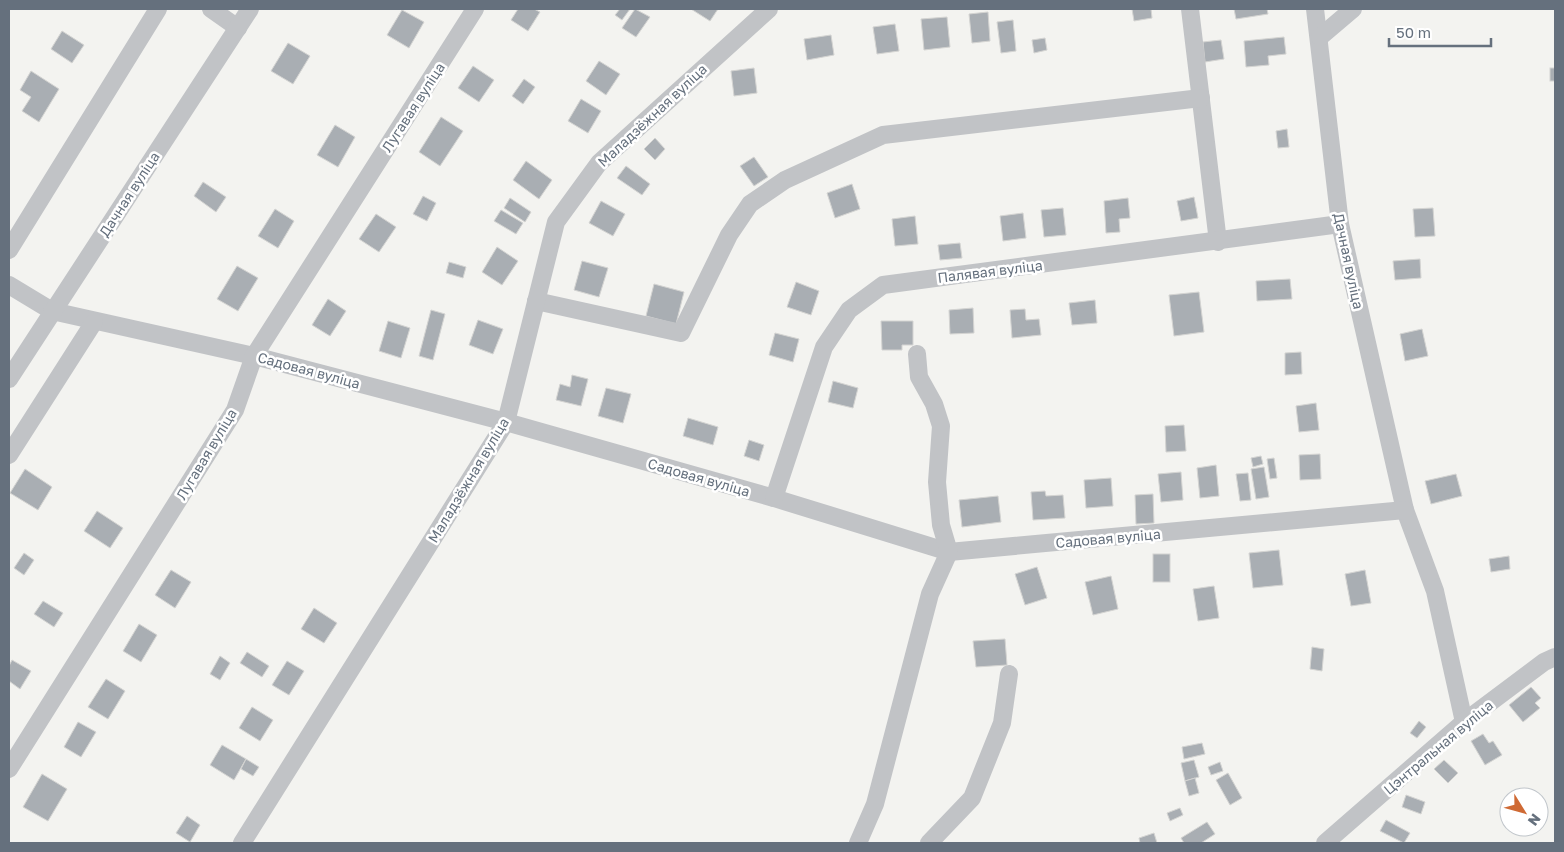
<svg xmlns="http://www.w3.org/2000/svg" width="1564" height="852" font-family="'Golos Text',sans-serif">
<rect width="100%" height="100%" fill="#f3f3f0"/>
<!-- building -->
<g fill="#a9aeb3" stroke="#d4d4d2">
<polygon points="518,9 534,9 540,12 528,31 511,20"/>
<polygon points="620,9 630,9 622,20 615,15"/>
<polygon points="635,9 650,17 636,37 622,28"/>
<polygon points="691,9 718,9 710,21"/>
<polygon points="1132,9 1151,9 1152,18 1134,21"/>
<polygon points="1234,9 1267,9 1268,14 1236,19"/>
<polygon points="402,10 424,22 409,48 387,35"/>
<polygon points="988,12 990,41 972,43 969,14"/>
<polygon points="947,17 950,47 924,50 921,19"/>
<polygon points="1013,20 1016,51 1001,53 997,22"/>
<polygon points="895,24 899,51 877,54 873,27"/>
<polygon points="62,31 84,45 72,63 51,49"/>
<polygon points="831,35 834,55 807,60 804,39"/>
<polygon points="1284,37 1286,54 1268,56 1269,65 1246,67 1244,41"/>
<polygon points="1045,38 1047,50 1034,53 1032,40"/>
<polygon points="1221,40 1224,59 1205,62 1203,42"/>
<polygon points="288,43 310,56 293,84 271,71"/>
<polygon points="599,61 620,74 606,95 586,81"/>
<polygon points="473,66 494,80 479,102 458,88"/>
<polygon points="754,68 757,93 734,96 731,71"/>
<rect x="1550" y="68" width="5" height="13"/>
<polygon points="31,71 59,89 39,122 22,111 31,97 20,90"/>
<polygon points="524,79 535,87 523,104 512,96"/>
<polygon points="581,99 601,111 588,133 568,121"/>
<polygon points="441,117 463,131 440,166 419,152"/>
<polygon points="335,125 355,137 338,167 317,155"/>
<polygon points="1287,129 1289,147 1278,148 1276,131"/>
<polygon points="655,138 665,149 655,160 644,149"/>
<polygon points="754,157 768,177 754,186 740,166"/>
<polygon points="526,161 552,180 539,199 513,180"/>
<polygon points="626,166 650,184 642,195 617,178"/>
<polygon points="203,182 226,197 216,212 194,196"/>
<polygon points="852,184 860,209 835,218 827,193"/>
<polygon points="423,196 436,203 427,221 413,214"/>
<polygon points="1194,197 1198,218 1181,221 1177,201"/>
<polygon points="510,198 531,212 525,222 504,208"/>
<polygon points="1128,198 1130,218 1119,219 1120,232 1106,233 1104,201"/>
<polygon points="601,201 625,214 613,236 589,223"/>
<polygon points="1063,208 1066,235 1044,237 1041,210"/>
<polygon points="1433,208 1435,236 1415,237 1413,209"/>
<polygon points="275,209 294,221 278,248 258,236"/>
<polygon points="501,210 523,223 516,234 494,221"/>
<polygon points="1023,213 1026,238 1003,241 1000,216"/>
<polygon points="376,214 396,227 379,252 359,239"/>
<polygon points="915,216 918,244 895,246 892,219"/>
<polygon points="960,243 962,258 940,260 938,245"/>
<polygon points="497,247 518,261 502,285 482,272"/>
<polygon points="1420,259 1421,278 1395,280 1393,261"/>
<polygon points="582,261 608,268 599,297 574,290"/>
<polygon points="449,262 466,267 463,278 446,273"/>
<polygon points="237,266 258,278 238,311 217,299"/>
<polygon points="1290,279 1292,299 1257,301 1256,281"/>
<polygon points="796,282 819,291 811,315 787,307"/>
<polygon points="654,284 684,292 676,324 646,316"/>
<polygon points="1199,292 1204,332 1174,336 1169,295"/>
<polygon points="328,299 346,311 330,336 312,325"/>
<polygon points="1095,300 1097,323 1072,325 1069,303"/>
<polygon points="973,308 974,333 950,334 949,310"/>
<polygon points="1025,309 1026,320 1039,319 1041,335 1012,338 1010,310"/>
<polygon points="431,310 445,314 433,360 419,356"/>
<polygon points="478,320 503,329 493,354 469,345"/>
<polygon points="388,321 410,328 401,358 379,351"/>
<polygon points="881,321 913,321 913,345 902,345 902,350 882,350"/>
<polygon points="1422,329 1428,356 1405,361 1400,334"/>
<polygon points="775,333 799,339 793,362 769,355"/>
<polygon points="1301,352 1302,374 1285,375 1285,353"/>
<polygon points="572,375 588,379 581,406 556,400 560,384 570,387"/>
<polygon points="833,381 858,388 853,408 828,402"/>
<polygon points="606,388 631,394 623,423 598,416"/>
<polygon points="1316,403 1319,430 1299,432 1296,406"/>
<polygon points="688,418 718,427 713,445 683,436"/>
<polygon points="1184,425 1186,451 1166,452 1165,426"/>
<polygon points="749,440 764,445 759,461 744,456"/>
<polygon points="1320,454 1321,479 1300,480 1299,455"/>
<polygon points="1261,456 1263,464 1253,467 1251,458"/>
<polygon points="1274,458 1277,478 1270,479 1267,459"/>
<polygon points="1216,465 1219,496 1200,498 1197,468"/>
<polygon points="1264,467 1269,497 1256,499 1251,469"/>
<polygon points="25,469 52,487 38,510 10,493"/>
<polygon points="1181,472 1183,500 1161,502 1158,474"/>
<polygon points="1248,473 1251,500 1240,501 1236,474"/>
<polygon points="1456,474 1462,496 1431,504 1425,481"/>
<polygon points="1111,478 1113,506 1086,508 1084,480"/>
<polygon points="1045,491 1046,496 1063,495 1065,518 1033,520 1031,492"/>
<polygon points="1153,494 1154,523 1136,524 1135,495"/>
<polygon points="998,496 1001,522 962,527 959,500"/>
<polygon points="97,511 123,528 110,548 84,531"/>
<polygon points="1279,550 1283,585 1253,588 1249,553"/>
<polygon points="24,553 34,560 24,575 14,568"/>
<rect x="1153" y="554" width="17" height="28"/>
<polygon points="1509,556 1510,569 1491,572 1489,559"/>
<polygon points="1037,567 1047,598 1025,605 1015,574"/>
<polygon points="171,570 191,582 175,608 155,595"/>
<polygon points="1365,570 1371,603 1351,606 1345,574"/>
<polygon points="1111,576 1118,609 1093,615 1085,582"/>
<polygon points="1214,586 1219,618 1198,621 1193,589"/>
<polygon points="43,601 63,613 54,627 34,614"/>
<polygon points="314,608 337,623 324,643 301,629"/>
<polygon points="139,624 157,635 141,662 123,651"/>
<polygon points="1005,639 1007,665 976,667 973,641"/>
<polygon points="1312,647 1324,649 1322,671 1310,669"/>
<polygon points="247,652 269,666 262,677 240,663"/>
<polygon points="220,656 230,663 220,680 210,674"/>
<polygon points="12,660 31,671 20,689 9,681 9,666"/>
<polygon points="287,661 304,671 289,695 272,685"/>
<polygon points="106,679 125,691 108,719 88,707"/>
<polygon points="1531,687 1541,698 1535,703 1540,708 1523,722 1509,705"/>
<polygon points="252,707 273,720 260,741 239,728"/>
<polygon points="1419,721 1426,727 1417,738 1410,733"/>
<polygon points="78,722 96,732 81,757 64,747"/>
<polygon points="1483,734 1489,743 1493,741 1502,755 1485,765 1471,741"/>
<polygon points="1202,743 1205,754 1184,759 1182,747"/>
<polygon points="222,745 246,759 234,780 210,765"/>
<polygon points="246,759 259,767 253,776 241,769"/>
<polygon points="1194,760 1199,777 1185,781 1181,763"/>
<polygon points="1444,760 1458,773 1448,783 1434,769"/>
<polygon points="1220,762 1223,771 1211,775 1208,767"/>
<polygon points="1228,773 1242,798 1230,805 1216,780"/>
<polygon points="42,774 67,789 48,821 23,807"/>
<polygon points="1195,778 1199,793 1189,796 1185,781"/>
<polygon points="1406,795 1425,802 1421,814 1402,807"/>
<polygon points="1180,808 1183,815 1170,821 1167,813"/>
<polygon points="187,816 200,825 190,842 176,833"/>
<polygon points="1386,820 1410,833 1404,843 1380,831"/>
<polygon points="1207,822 1215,834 1201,843 1184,843 1181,838"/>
<polygon points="1154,833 1157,843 1140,843 1139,838"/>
</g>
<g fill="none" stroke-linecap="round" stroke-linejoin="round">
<!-- minor -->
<g stroke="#c1c3c6" stroke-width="18">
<polyline points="211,9 238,28"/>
<polyline points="1190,9 1218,242"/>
<polyline points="1315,9 1340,224 1405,510 1435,591 1464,722"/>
<polyline points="1320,37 1353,9"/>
<polyline points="9,250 158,9"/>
<polyline points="9,285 52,311 254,356 506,422 774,498 949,552 1405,510"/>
<polyline points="536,301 681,333 729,235 750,204 785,180 883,135 1201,98"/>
<polyline points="9,379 250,9"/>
<polyline points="9,455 94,322"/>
<polyline points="774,498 824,347 849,310 883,285 1340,224"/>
<polyline points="9,769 235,410 254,356 475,9"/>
<polyline points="242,843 506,422 556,222 599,163 769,9"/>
<polyline points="858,843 875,804 930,594 949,552 941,525 937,482 941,426 934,404 919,377 917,354"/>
<polyline points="929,843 972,798 1002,723 1009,674"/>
<polyline points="1325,843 1464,722 1544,662 1555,657"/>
</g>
</g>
<g text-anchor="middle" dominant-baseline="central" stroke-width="5" stroke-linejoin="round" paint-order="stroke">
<!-- street labels -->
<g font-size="14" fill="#65707d" stroke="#fff">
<text transform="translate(413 107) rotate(-57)">Лугавая вуліца</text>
<text transform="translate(652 115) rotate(-43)">Маладзёжная вуліца</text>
<text transform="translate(129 194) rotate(-57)">Дачная вуліца</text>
<text transform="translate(1349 261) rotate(78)">Дачная вуліца</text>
<text transform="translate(990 271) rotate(-7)">Палявая вуліца</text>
<text transform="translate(309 370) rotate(15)">Садовая вуліца</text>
<text transform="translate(206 454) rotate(-59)">Лугавая вуліца</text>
<text transform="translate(699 477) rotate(16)">Садовая вуліца</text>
<text transform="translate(468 480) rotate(-59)">Маладзёжная вуліца</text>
<text transform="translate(1108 538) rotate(-5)">Садовая вуліца</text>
<text transform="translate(1438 747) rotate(-40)">Цэнтральная вуліца</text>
</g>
</g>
<!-- border -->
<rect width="1564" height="852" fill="none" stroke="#65707d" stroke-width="20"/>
<!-- north arrow -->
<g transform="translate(1524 812) rotate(127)"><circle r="24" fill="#ffffff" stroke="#c1c6cb"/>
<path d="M0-4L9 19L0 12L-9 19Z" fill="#cf6a34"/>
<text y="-8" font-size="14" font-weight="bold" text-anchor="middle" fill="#65707d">N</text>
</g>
<!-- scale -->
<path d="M1389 38v8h102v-8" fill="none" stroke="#65707d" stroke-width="2.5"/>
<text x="1396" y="38" font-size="15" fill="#65707d" stroke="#ffffff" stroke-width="4" paint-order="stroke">50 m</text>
</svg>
